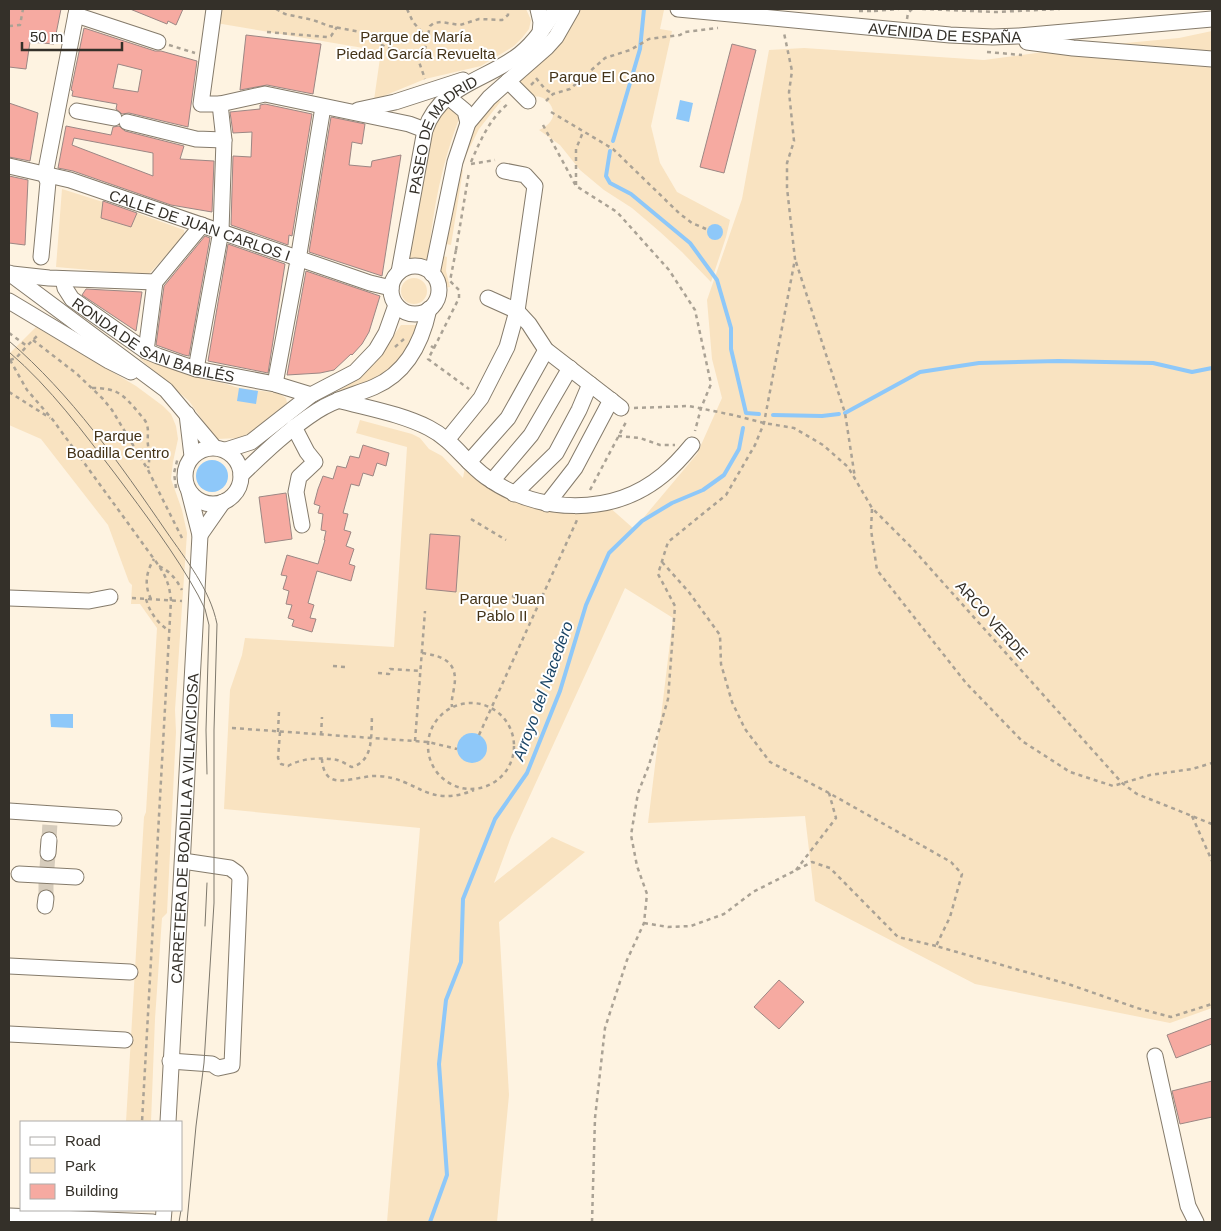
<svg xmlns="http://www.w3.org/2000/svg" width="1221" height="1231" font-family="Helvetica,sans-serif">
<rect width="100%" height="100%" fill="#fef3e1"/>
<!-- green -->
<g fill="#f9e3c1">
<polygon points="218,9 526,9 531,20 529,29 522,38 514,46 481,66 425,79 374,100 381,51 216,23"/>
<path d="M574 9 664 10 660 29 672 31 651 126 660 163 677 192 730 220 726 237 711 282 682 252 659 231 632 208 604 190 580 170 560 145 539 130C550 125 558 116 550 104 548 101 544 98 540 97 537 96 532 97 528 98L511 82Z"/>
<polygon points="1212,31 1212,1008 1170,1023 975,984 815,901 805,816 648,823 673,618 625,588 511,837 494,883 552,837 585,852 499,922 509,1095 497,1222 387,1222 420,828 224,809 230,690 242,655 245,638 394,647 407,447 356,433 360,420 412,434 420,438 429,449 442,456 463,478 465,467 489,487 608,506 634,529 697,454 722,398 712,359 707,300 742,199 769,50 804,48 984,60 1073,48 1179,38"/>
<polygon points="494,99 501,101 479,129 465,157 465,140"/>
<path d="M446 108 461 114C441 165 434 206 428 259H408L428 140 436 118Z"/>
<polygon points="456,169 463,170 451,245 442,243"/>
<polygon points="62,189 103,202 102,218 131,227 137,213 184,230 184,236 148,275 56,267"/>
<polygon points="440,255 447,257 446,271 450,287 443,288 439,277"/>
<circle cx="414" cy="291" r="13"/>
<path d="M401 325H417C414 332 411 340 407 347 388 379 366 383 333 394L353 382 374 364Z"/>
<polygon points="36,327 136,386 163,406 171,414 176,426 178,439 173,462 171,479 182,510 187,533 175,710 176,732 167,913 162,918 155,1019 151,1122 126,1122 144,817 146,812 157,628 140,604 131,604 132,585 129,582 108,525 41,439 9,425 9,354"/>
<polygon points="139,358 157,362 206,380 223,383 239,388 278,393 286,398 287,403 251,432 240,438 217,439 213,435 189,401"/>
</g>
<!-- water -->
<g fill="#8ec8f9">
<polygon points="680,100 693,103 689,122 676,119"/>
<circle cx="715" cy="232" r="8"/>
<polygon points="239,388 258,391 256,404 237,401"/>
<circle cx="212" cy="476" r="16"/>
<polygon points="50,714 73,714 73,728 51,727"/>
<circle cx="472" cy="748" r="15"/>
</g>
<g fill="none" stroke-linecap="round" stroke-linejoin="round">
<!-- stream -->
<g stroke="#8ec8f9" stroke-width="4">
<polyline points="613,141 640,49 644,9"/>
<polyline points="610,151 606,176 610,183 631,194 690,243 717,280 731,328 731,349 746,413 759,414"/>
<polyline points="845,413 920,372 979,363 1058,361 1153,363 1192,372 1212,368"/>
<polyline points="773,415 822,416 839,414"/>
<polyline points="430,1222 447,1175 439,1064 446,1000 461,962 463,899 495,819 527,773 560,691 586,605 609,553 642,521 672,503 703,490 724,475 739,449 743,428"/>
</g>
</g>
<!-- building -->
<g fill="#f6aaa1" stroke="#9c8784" fill-rule="evenodd">
<polygon points="9,9 61,9 54,44 30,42 26,69 9,67"/>
<polygon points="130,9 183,9 176,25 168,21 167,24"/>
<path d="M84 28 155 51H161L197 61 188 127 129 113 122 114 116 109 117 104 72 96 73 91 71 90ZM118 64 142 70 138 92 113 88Z"/>
<polygon points="246,35 321,44 313,94 267,85 240,90"/>
<polygon points="732,44 756,50 724,173 700,167"/>
<polygon points="9,103 38,113 30,161 9,157"/>
<polygon points="265,104 312,114 292,236 289,235 288,245 231,225 233,156 251,157 252,132 233,133 230,112 260,109 260,105"/>
<polygon points="331,117 365,124 362,144 352,142 349,165 371,167 372,161 401,155 382,276 309,252"/>
<path d="M66 126 111 135 113 127 119 126 125 131 184 146 180 159 214 161 212 212 171 205 73 171 58 168ZM74 138 153 153V176L72 145Z"/>
<polygon points="9,176 28,180 25,245 9,243"/>
<polygon points="103,201 137,213 131,227 101,218"/>
<polygon points="205,236 210,238 189,356 184,355 156,345 164,286"/>
<polygon points="228,244 285,264 268,373 208,361"/>
<polygon points="306,271 380,296 369,332 362,344 352,355 351,354 334,370 320,373 287,375"/>
<polygon points="86,289 142,292 136,331 82,295"/>
<polygon points="363,445 389,453 386,466 377,463 373,476 363,473 359,486 351,484 343,513 348,514 344,530 351,532 346,546 354,549 349,564 355,566 351,581 317,571 308,603 314,605 310,618 316,619 312,632 292,626 294,620 288,618 292,605 286,604 289,591 283,589 287,576 281,575 287,555 318,564 325,540 324,540 326,531 321,530 323,514 318,513 320,506 314,504 318,489 323,476 333,479 337,466 346,468 350,456 359,458"/>
<polygon points="286,493 292,539 265,543 259,497"/>
<polygon points="430,534 460,536 456,592 426,589"/>
<polygon points="779,980 804,1002 779,1029 754,1007"/>
<polygon points="1212,1018 1212,1044 1176,1058 1167,1035"/>
<polygon points="1212,1081 1212,1117 1180,1124 1172,1091"/>
</g>
<g fill="none" stroke-linecap="round" stroke-linejoin="round">
<!-- minor-tunnel -->
<g stroke="#d6ccbc" stroke-width="15" stroke-dasharray="15 8" stroke-linecap="butt">
<polyline points="49,840 50,822"/>
<polyline points="47,868 48,853"/>
<polyline points="46,898 46,883"/>
</g>
<!-- minor casing -->
<g stroke="#857b6b" stroke-width="17">
<g id="minor">
<polyline points="214,9 201,104 220,104 265,94 409,124 425,130"/>
<polyline points="538,9 541,22 540,33"/>
<path id="s1" d="M678 9 950 35 993 37 1019 36 1212 19"/>
<polyline points="76,15 158,42"/>
<polyline points="1027,42 1073,48 1212,59"/>
<polyline points="508,81 528,101"/>
<polyline points="447,96 465,111 468,123"/>
<polyline points="358,110 395,102 463,80"/>
<polyline points="77,111 114,118"/>
<polyline points="127,122 196,139 224,140"/>
<path id="s2" d="M9 166 70 180 370 283 391 288"/>
<polyline points="41,257 48,182 45,175 77,9"/>
<circle cx="415" cy="290" r="24"/>
<path id="s3" d="M399 272 425 130C441 84 486 81 520 54 535 42 546 25 556 9"/>
<polyline points="9,273 166,390 214,447"/>
<polyline points="12,274 49,278 155,282"/>
<polyline points="432,274 455,162 468,123 489,98 547,47 556,37 572,9"/>
<path id="s4" d="M63 279 65 288 72 299 146 351 158 356 196 369 275 384 311 395"/>
<polyline points="488,298 517,311 529,324 546,350 621,408"/>
<polyline points="9,301 109,361 131,372"/>
<polyline points="146,351 155,282 202,225"/>
<polyline points="196,369 221,231 224,140 220,104"/>
<polyline points="275,384 297,266 323,107"/>
<path d="M338 400C367 408 402 414 429 428 453 440 465 462 486 477 538 514 612 517 663 475 674 466 683 456 692 445"/>
<polyline points="187,414 192,456"/>
<polyline points="294,427 307,452 315,462 299,477 296,492 302,525"/>
<polyline points="447,440 481,398 507,347 517,311 535,186 525,175 504,171"/>
<circle cx="213" cy="476" r="28"/>
<polyline points="226,450 251,442 311,395 355,372 376,350 386,333 396,305"/>
<polyline points="469,462 508,418 546,350"/>
<path d="M241 475C265 452 289 429 317 411 335 399 355 395 374 387 407 373 422 342 429 309"/>
<polyline points="492,481 531,435 570,368"/>
<polyline points="514,494 556,453 579,410 590,384"/>
<polyline points="547,504 575,468 611,400"/>
<polyline points="200,535 223,502"/>
<polyline points="9,598 89,601 110,597"/>
<polyline points="9,811 114,818"/>
<polyline points="48,853 49,840"/>
<polyline points="19,874 76,877"/>
<polyline points="45,906 46,898"/>
<polyline points="9,966 130,972"/>
<polyline points="9,1034 125,1040"/>
<polyline points="1155,1056 1188,1206 1196,1222"/>
<polyline points="170,1061 212,1064 218,1068 232,1065 240,878 237,873 230,868 183,861"/>
<path id="s5" d="M168 1122 200 535 189 492"/>
<polyline points="9,1216 153,1222"/>
<polyline points="163,1222 164,1210"/>
</g>
</g>
<!-- path -->
<g stroke="#aaa295" stroke-width="2.5" stroke-dasharray="4 4" stroke-linecap="butt">
<polyline points="276,9 285,14 313,20 329,26 361,32 387,48 417,56 425,49 430,26 434,23 441,22 460,25 479,19 502,20 508,15 508,9"/>
<polyline points="407,9 413,22 427,38"/>
<polyline points="922,9 996,12 1060,9"/>
<polyline points="859,11 874,11 875,9"/>
<polyline points="874,11 899,9"/>
<polyline points="907,19 908,13 912,9"/>
<polyline points="9,26 20,25 23,9"/>
<polyline points="267,32 327,37 331,36 337,27"/>
<polyline points="169,45 195,53"/>
<polyline points="987,52 1022,55"/>
<polyline points="417,56 425,79"/>
<polyline points="536,78 545,89 553,94"/>
<polyline points="531,85 537,79"/>
<polyline points="546,101 553,94 570,89 605,58 630,50 649,39 680,35 685,32 718,28"/>
<polyline points="551,112 613,149 680,214 692,223 706,229"/>
<polyline points="543,125 576,186 617,212 669,270 695,310 711,384 701,408 695,431"/>
<path d="M471 162C481 139 490 118 509 103"/>
<polyline points="471,164 495,160"/>
<polyline points="576,185 576,149 583,132"/>
<polyline points="456,250 469,172"/>
<polyline points="796,262 845,413 855,478"/>
<polyline points="9,333 27,346 38,335"/>
<polyline points="33,340 77,374 103,399 112,410 148,470 182,538"/>
<polyline points="431,346 434,348 428,359 469,389"/>
<polyline points="395,347 404,339"/>
<polyline points="434,348 459,298 459,290 450,281 456,250"/>
<path d="M10 360 27 390 53 420 154 559C165 574 169 582 171 600L142 1122"/>
<polyline points="10,360 16,358 27,346"/>
<path d="M92 388C117 388 123 394 138 412 141 416 146 420 147 425 149 431 147 438 148 445 149 453 150 460 148 468"/>
<polyline points="9,392 50,418"/>
<polyline points="634,408 689,406 733,415 764,423 794,428 823,445 848,467 872,508 912,548 1122,783 1137,794 1212,824"/>
<polyline points="618,436 640,438 660,445 675,445"/>
<polyline points="176,488 174,473 178,457"/>
<polyline points="590,490 626,422"/>
<polyline points="872,509 871,530 877,570 966,683 1022,741 1070,772 1113,786 1150,775 1192,769 1212,763"/>
<polyline points="471,519 506,540"/>
<polyline points="662,562 688,591 720,635 721,664 732,702 745,729 770,762 829,793 951,862 962,874 950,917 936,946 1071,985 1137,1008 1171,1017 1212,1004"/>
<path d="M159 566C171 572 176 579 182 590"/>
<polyline points="512,596 538,605"/>
<polyline points="132,598 182,601"/>
<path d="M146 599C150 613 157 622 169 631"/>
<path d="M151 599C144 585 146 572 154 559"/>
<path d="M422 653C443 656 459 662 454 688 453 695 451 700 452 707"/>
<polyline points="333,666 345,667"/>
<polyline points="378,673 389,674 390,669 421,671"/>
<circle cx="471" cy="746" r="43"/>
<polyline points="232,728 428,742 457,749"/>
<polyline points="278,732 279,711"/>
<path d="M280 732 278 758 281 764 288 766C302 758 321 757 337 760 342 761 347 765 352 767 374 761 371 735 372 716"/>
<polyline points="321,735 322,717"/>
<polyline points="479,735 577,520"/>
<polyline points="415,741 425,611"/>
<path d="M322 759C322 766 325 776 332 779 342 784 365 775 378 776 418 778 427 809 474 790"/>
<polyline points="1192,816 1212,861"/>
<polyline points="796,870 836,818 829,793"/>
<polyline points="644,923 668,927 691,926 724,914 753,892 812,862 830,868 898,937 936,946"/>
<polyline points="592,1222 595,1118 605,1028 627,960 644,923 647,894 637,866 631,835 638,793 649,765 668,699 675,606 658,574 668,542 726,495 755,445 764,423 795,259 787,188 787,163 794,141 789,92 792,71 784,33"/>
</g>
<!-- minor -->
<use href="#minor" stroke="#fff" stroke-width="15"/>
<!-- tram -->
<g stroke="#7e786c" stroke-width="1">
<path d="M9 341C71 394 120 464 166 531 186 560 210 589 217 624L214 730V903L204 1063 196 1126 187 1222"/>
<path d="M9 352C51 388 83 432 116 475 145 514 175 553 198 595L205 609 209 625 206 730 207 774"/>
<polyline points="205,926 207,883"/>
<polyline points="179,1222 181,1210"/>
</g>
</g>
<g text-anchor="middle" dominant-baseline="central" stroke-width="4" stroke-linejoin="round" paint-order="stroke">
<!-- street labels -->
<g font-size="15" fill="#343029" stroke="#fff">
<text stroke="none"><textPath href="#s1" startOffset="268">AVENIDA DE ESPAÑA</textPath></text>
<text stroke="none"><textPath href="#s3" startOffset="149">PASEO DE MADRID</textPath></text>
<text stroke="none"><textPath href="#s2" startOffset="200">CALLE DE JUAN CARLOS I</textPath></text>
<text stroke="none"><textPath href="#s4" startOffset="115">RONDA DE SAN BABILÉS</textPath></text>
<text transform="translate(992 620) rotate(48)">ARCO VERDE</text>
<text stroke="none"><textPath href="#s5" startOffset="294">CARRETERA DE BOADILLA A VILLAVICIOSA</textPath></text>
</g>
<!-- park labels -->
<g font-size="15" fill="#443318" stroke="#fff">
<text x="416" y="36">Parque de María<tspan x="416" dy="17">Piedad García Revuelta</tspan></text>
<text x="602" y="76">Parque El Cano</text>
<text x="118" y="435">Parque<tspan x="118" dy="17">Boadilla Centro</tspan></text>
<text x="502" y="598">Parque Juan<tspan x="502" dy="17">Pablo II</tspan></text>
</g>
<!-- water labels -->
<g font-size="16" font-style="italic" fill="#1b4566" stroke="#fff">
<text transform="translate(543 691) rotate(-70)">Arroyo del Nacedero</text>
</g>
</g>
<!-- border -->
<rect width="1221" height="1231" fill="none" stroke="#343029" stroke-width="20"/>
<!-- legend -->
<rect x="20" y="1121" width="162" height="90" fill="#ffffff" stroke="#aeaca9"/>
<rect x="30" y="1137" width="25" height="8" fill="#ffffff" stroke="#aeaca9"/>
<text x="65" y="1146" font-size="15" fill="#343029">Road</text>
<rect x="30" y="1158" width="25" height="15" fill="#f9e3c1" stroke="#aeaca9"/>
<text x="65" y="1171" font-size="15" fill="#343029">Park</text>
<rect x="30" y="1184" width="25" height="15" fill="#f6aaa1" stroke="#aeaca9"/>
<text x="65" y="1196" font-size="15" fill="#343029">Building</text>
<!-- scale -->
<path d="M22 42v8h100v-8" fill="none" stroke="#343029" stroke-width="2.5"/>
<text x="30" y="42" font-size="15" fill="#343029" stroke="#ffffff" stroke-width="4" paint-order="stroke">50 m</text>
</svg>
